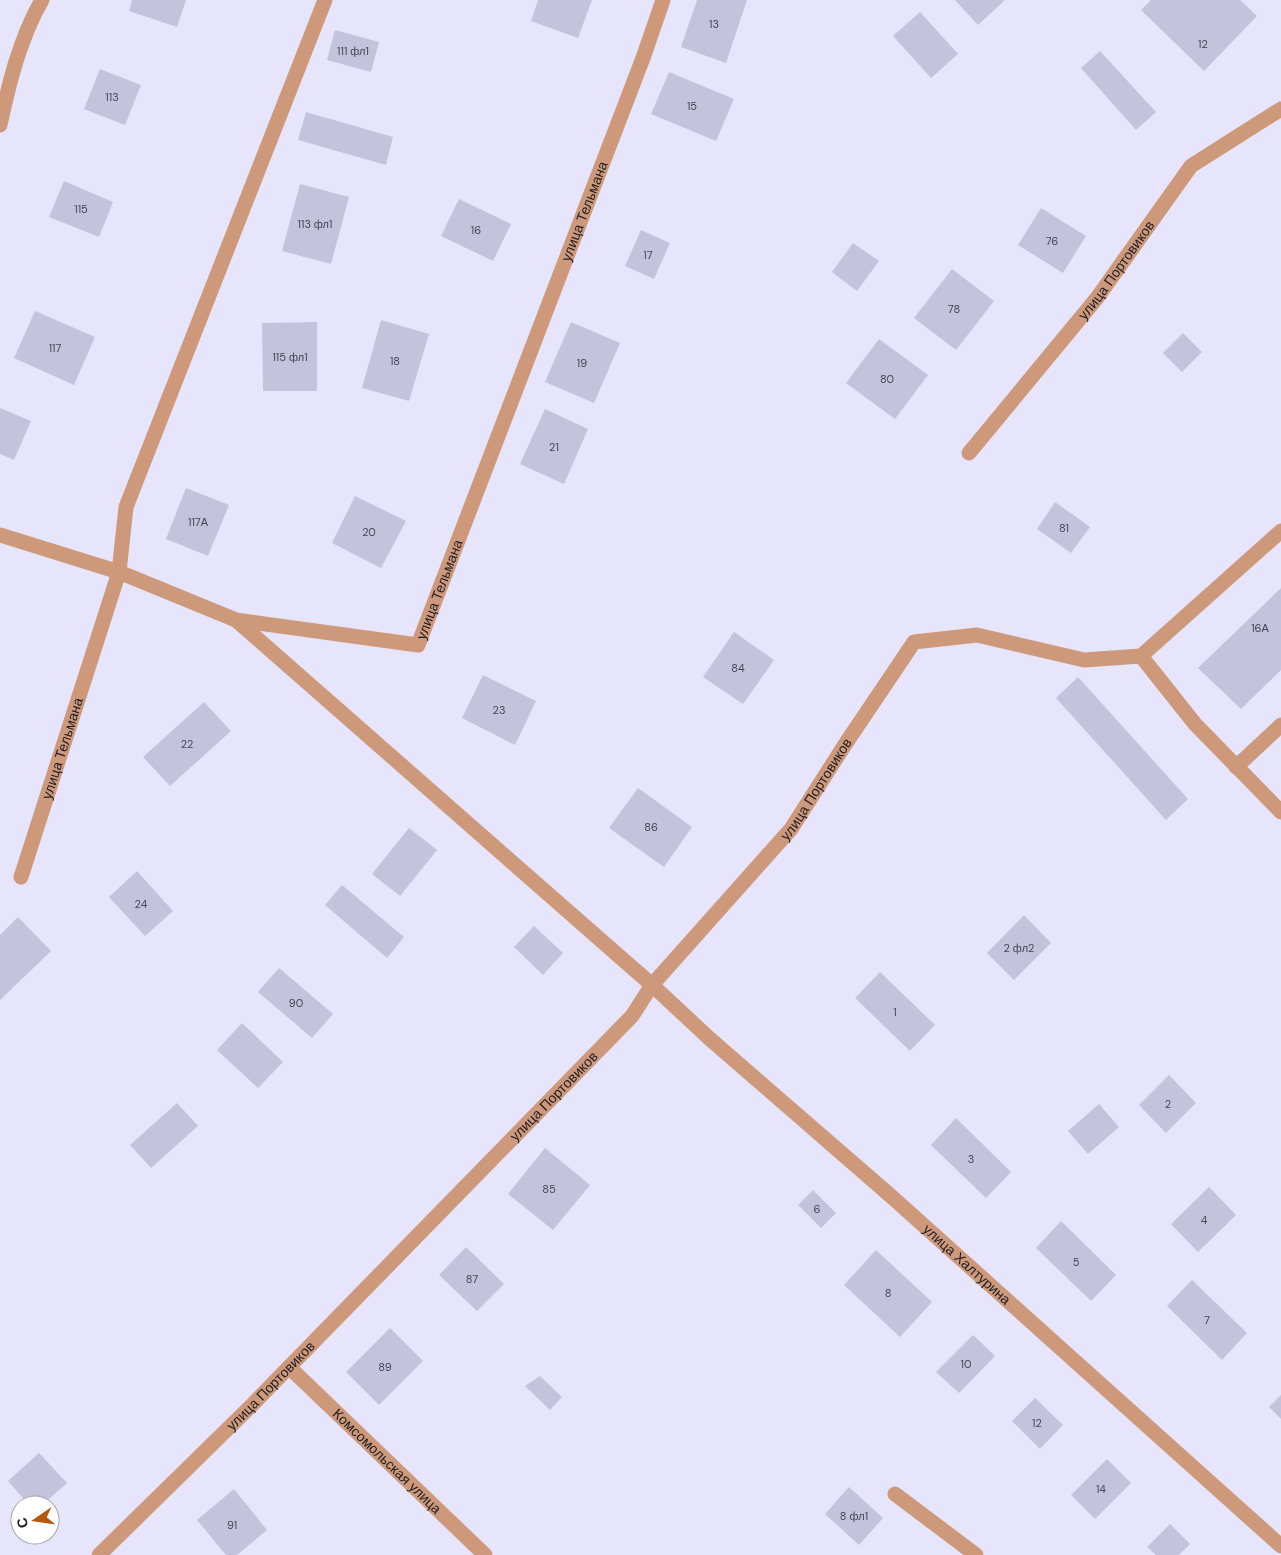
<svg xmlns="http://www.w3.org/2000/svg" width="1281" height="1555" font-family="'DM Sans',sans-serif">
<rect width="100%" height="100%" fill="#e6e5fb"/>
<!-- building -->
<g fill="#c4c3dd">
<polygon points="132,0 186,0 177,27 129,11"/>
<polygon points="538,0 592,0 578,38 531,21"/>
<polygon points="697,0 747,0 726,63 681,47"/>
<polygon points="955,0 1005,0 978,25"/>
<polygon points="1151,0 1240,0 1257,16 1204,71 1141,10"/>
<polygon points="920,12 958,54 931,78 893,36"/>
<polygon points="335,30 379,42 371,72 327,60"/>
<polygon points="1100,51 1156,112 1136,130 1081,68"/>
<polygon points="100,69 141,85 125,125 84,109"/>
<polygon points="669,72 734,99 716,141 651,114"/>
<polygon points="306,112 393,137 386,165 298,140"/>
<polygon points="64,181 113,202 99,237 49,217"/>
<polygon points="300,184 349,197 331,264 282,251"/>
<polygon points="459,199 511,224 493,261 441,236"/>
<polygon points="1041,208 1086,236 1063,273 1018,245"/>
<polygon points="641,230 670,243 654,279 625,266"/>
<polygon points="853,243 879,261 857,291 832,272"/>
<polygon points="952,269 994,301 956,350 914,318"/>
<polygon points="35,311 95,337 74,385 14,358"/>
<polygon points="381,320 429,334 409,401 362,388"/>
<polygon points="317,322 317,391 263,391 262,323"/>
<polygon points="571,322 620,343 594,403 545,382"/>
<polygon points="1183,333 1202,352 1182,372 1163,353"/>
<polygon points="879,339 928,375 895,419 846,383"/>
<polygon points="0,408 31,421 14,460 0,454"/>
<polygon points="545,409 588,429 564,484 520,464"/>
<polygon points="186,488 229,505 208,556 166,539"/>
<polygon points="355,496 406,521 381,568 332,543"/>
<polygon points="1055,502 1090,527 1071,553 1037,529"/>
<polygon points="1281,588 1281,670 1241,709 1198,668"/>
<polygon points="734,632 774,660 743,704 703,677"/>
<polygon points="483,675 536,701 515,745 462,718"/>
<polygon points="1078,677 1188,799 1166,820 1056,698"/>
<polygon points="204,702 231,731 170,786 143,757"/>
<polygon points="638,788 692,827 664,867 609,828"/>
<polygon points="409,828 437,850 400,896 372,874"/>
<polygon points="137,871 173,911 145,936 109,897"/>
<polygon points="342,885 404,937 387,958 325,905"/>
<polygon points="1024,915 1051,943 1014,980 987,953"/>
<polygon points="18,917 51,951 0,1000 0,935"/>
<polygon points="534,926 563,953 543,975 514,947"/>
<polygon points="279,968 333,1014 312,1038 258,992"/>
<polygon points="880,972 935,1025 910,1051 855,998"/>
<polygon points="242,1023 283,1062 258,1088 217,1050"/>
<polygon points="1169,1075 1196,1103 1166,1133 1139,1105"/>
<polygon points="177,1103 198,1126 151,1168 130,1145"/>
<polygon points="1099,1104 1119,1127 1088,1154 1068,1131"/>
<polygon points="956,1118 1011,1172 986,1198 931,1145"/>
<polygon points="545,1148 590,1185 553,1230 508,1194"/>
<polygon points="1209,1187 1236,1215 1198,1252 1171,1224"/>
<polygon points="813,1190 836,1213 821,1228 798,1205"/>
<polygon points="1061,1221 1116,1275 1091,1301 1036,1248"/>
<polygon points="466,1247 504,1284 477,1311 439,1275"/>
<polygon points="876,1250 932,1302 900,1337 844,1285"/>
<polygon points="1192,1280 1247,1333 1222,1360 1167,1306"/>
<polygon points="390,1328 423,1361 379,1405 346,1372"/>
<polygon points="973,1335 995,1356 959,1393 936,1372"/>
<polygon points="540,1376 562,1397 550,1410 525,1386"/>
<polygon points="1281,1395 1281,1419 1269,1407"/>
<polygon points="1035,1398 1063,1425 1040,1449 1012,1421"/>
<polygon points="39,1453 67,1483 42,1505 29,1505 8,1481"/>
<polygon points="1107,1459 1131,1483 1095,1519 1071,1495"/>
<polygon points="849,1487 883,1518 859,1545 825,1514"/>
<polygon points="234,1489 267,1530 237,1555 226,1555 197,1520"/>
<polygon points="1170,1524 1190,1544 1179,1555 1156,1555 1147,1547"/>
</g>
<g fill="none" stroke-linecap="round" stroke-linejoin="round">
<!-- service -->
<g stroke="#ce997a" stroke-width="15">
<polyline points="0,535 119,572 126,507 325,0"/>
<polyline points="236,620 652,985"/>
<polyline points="1141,656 1195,724 1281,812"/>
<polyline points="1236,767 1281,725"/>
</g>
<!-- minor -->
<g stroke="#ce997a" stroke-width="15">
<path d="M0 125C9 83 20 38 42 0"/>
<path id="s1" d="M969 453 1097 298 1191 166 1281 109"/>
<path id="s2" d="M21 877 119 572 236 620 418 645 643 58 663 0"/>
<path id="s3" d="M652 985 710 1039 892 1197 1281 1546"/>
<path id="s4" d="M289 1367 485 1555"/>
<polyline points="895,1494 976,1555"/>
<path id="s5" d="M99 1555 250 1407 632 1016 652 985 791 829 844 746 914 642 977 635 1084 660 1141 656 1281 531"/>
</g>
</g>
<g text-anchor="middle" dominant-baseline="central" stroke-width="4.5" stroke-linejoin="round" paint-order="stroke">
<!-- number labels -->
<g font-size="11" fill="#464553">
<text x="714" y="24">13</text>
<text x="1203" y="44">12</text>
<text x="353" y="51">111 фл1</text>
<text x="112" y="97">113</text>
<text x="692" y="106">15</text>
<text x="81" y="209">115</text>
<text x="315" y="224">113 фл1</text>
<text x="476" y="230">16</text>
<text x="1052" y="241">76</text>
<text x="648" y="255">17</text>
<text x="954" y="309">78</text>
<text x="55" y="348">117</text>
<text x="290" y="357">115 фл1</text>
<text x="395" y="361">18</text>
<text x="582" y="363">19</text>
<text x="887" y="379">80</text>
<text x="554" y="447">21</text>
<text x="198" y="522">117А</text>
<text x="1064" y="528">81</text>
<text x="369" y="532">20</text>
<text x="1260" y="628">16А</text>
<text x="738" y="668">84</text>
<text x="499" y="710">23</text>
<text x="187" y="744">22</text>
<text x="651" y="827">86</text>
<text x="141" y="904">24</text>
<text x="1019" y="948">2 фл2</text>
<text x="296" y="1003">90</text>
<text x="895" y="1012">1</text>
<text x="1168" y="1104">2</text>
<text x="971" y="1159">3</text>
<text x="549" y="1189">85</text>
<text x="817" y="1209">6</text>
<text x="1204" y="1220">4</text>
<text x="1076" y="1262">5</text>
<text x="472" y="1279">87</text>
<text x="888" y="1293">8</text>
<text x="1207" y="1320">7</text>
<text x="966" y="1364">10</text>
<text x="385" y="1367">89</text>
<text x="1037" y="1423">12</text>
<text x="1101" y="1489">14</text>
<text x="854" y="1516">8 фл1</text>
<text x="232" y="1525">91</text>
</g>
<!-- street labels -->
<g font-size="14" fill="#1c1b25" stroke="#fff">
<text stroke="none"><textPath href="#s2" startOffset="1095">улица Тельмана</textPath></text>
<text stroke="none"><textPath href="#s1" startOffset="235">улица Портовиков</textPath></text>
<text stroke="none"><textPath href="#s2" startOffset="690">улица Тельмана</textPath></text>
<text stroke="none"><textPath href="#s2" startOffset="135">улица Тельмана</textPath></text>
<text stroke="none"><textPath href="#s5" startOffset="1051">улица Портовиков</textPath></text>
<text stroke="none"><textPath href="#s5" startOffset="646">улица Портовиков</textPath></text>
<text stroke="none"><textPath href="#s3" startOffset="421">улица Халтурина</textPath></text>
<text stroke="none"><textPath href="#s5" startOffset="241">улица Портовиков</textPath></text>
<text stroke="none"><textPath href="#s4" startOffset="136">Комсомольская улица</textPath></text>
</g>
</g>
<!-- north arrow -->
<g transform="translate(35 1520) rotate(257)"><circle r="24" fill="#ffffff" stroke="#a4a4a8"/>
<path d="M0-4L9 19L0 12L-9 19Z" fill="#b7580d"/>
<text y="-8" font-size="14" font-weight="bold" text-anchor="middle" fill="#1c1b25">С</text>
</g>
</svg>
